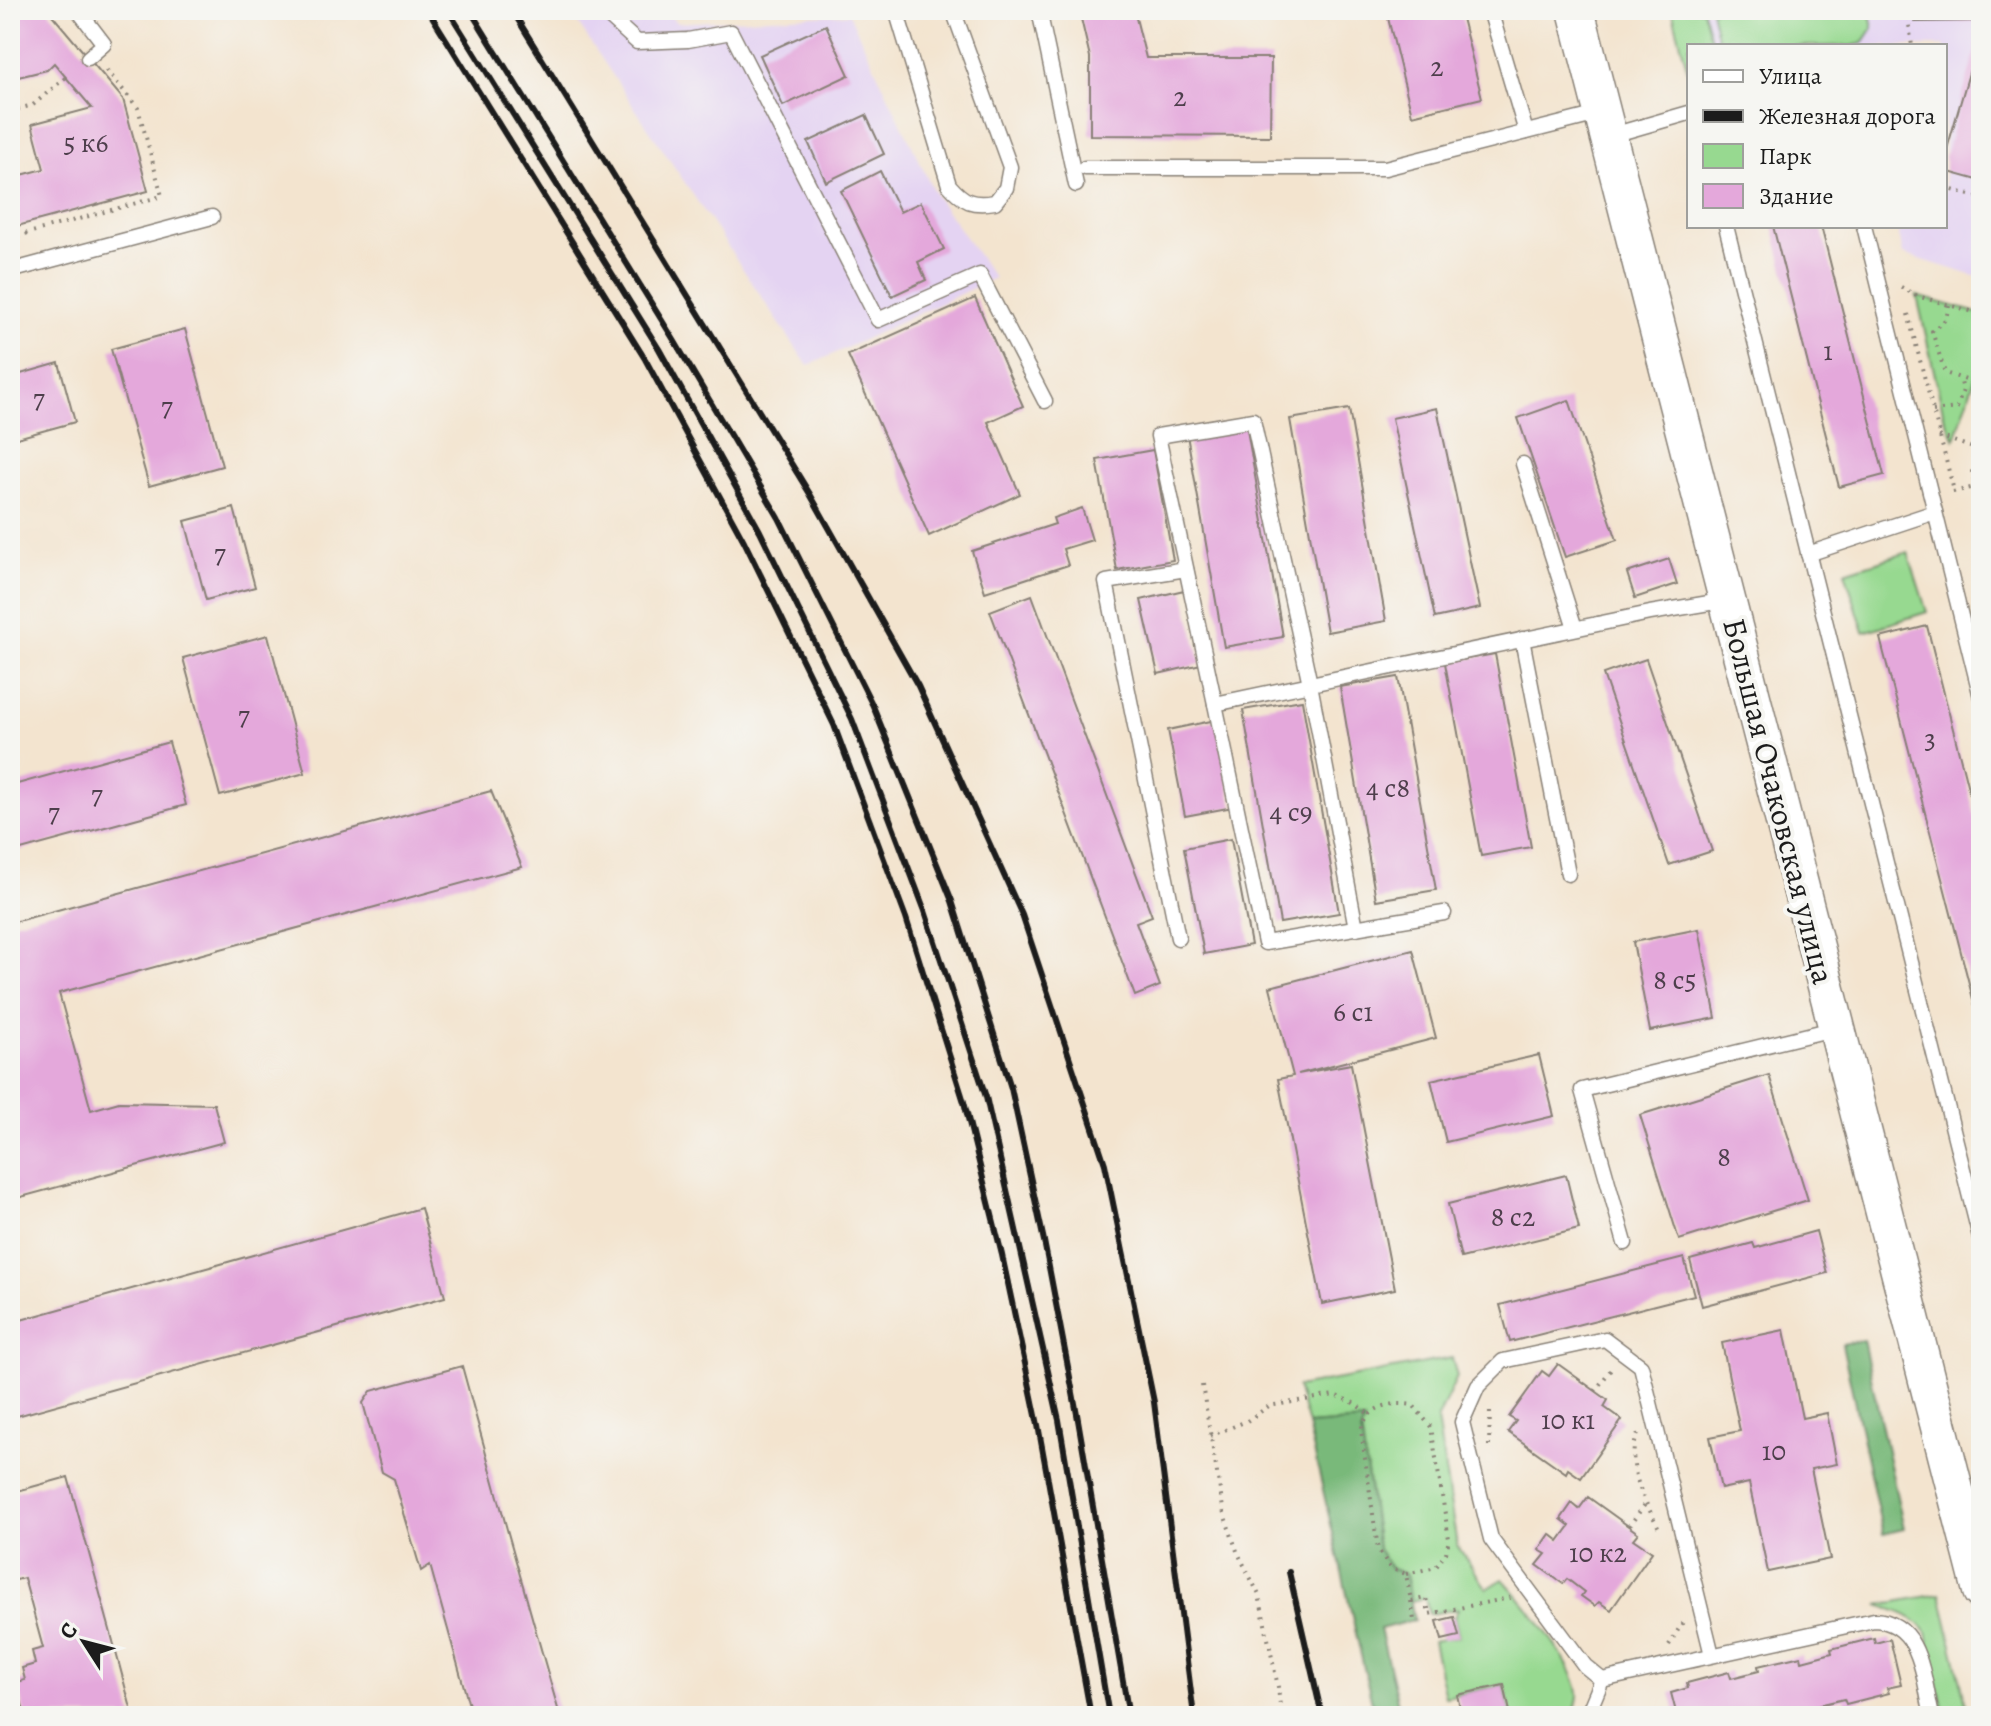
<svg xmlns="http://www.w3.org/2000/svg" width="1991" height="1726" font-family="Alegreya,serif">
<rect width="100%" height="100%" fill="#f6f6f2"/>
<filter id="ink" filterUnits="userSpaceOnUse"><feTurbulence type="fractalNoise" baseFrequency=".0125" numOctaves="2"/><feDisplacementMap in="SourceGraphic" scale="16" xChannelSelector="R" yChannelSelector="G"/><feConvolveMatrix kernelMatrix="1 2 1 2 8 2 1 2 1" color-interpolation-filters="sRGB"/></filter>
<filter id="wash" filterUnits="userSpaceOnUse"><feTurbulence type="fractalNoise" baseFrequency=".006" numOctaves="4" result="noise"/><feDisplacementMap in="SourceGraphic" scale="32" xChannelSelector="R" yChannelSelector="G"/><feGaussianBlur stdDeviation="1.8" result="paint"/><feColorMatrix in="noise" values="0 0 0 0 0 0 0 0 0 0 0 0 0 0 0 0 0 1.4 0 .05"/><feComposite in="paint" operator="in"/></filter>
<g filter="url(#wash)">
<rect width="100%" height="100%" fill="#f3e4cf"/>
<!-- built -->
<g fill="#e4d3f2">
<polygon points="569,10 664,10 677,23 849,14 936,196 994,278 808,366"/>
<polygon points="1703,10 1981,10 1981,278 1903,254 1897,226 1945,226 1945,46 1713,46"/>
</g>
<!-- green -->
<g fill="#97d990" stroke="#5a7a56" stroke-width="2">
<polygon points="1672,10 1703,10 1713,46 1689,46 1689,75"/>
<polygon points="1711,10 1869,10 1873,28 1863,43 1852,46 1719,46"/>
<polygon points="1917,296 1981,314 1981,359 1955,439 1944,416"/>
<polygon points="1908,552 1927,612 1864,632 1845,572"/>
<path d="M1452 1358 1457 1377 1437 1420 1457 1545 1487 1589 1503 1579C1524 1602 1574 1663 1578 1692 1579 1700 1575 1708 1573 1716H1511L1504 1685 1445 1697 1433 1641 1459 1636 1454 1617 1458 1609 1429 1614 1425 1598 1411 1601 1406 1574 1390 1568 1378 1549 1361 1430 1364 1421 1308 1425 1297 1387Z"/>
<path d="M1940 1594 1969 1716H1945L1927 1633C1915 1616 1897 1611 1878 1605Z"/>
</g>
<!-- forest -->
<g fill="#79b97a" stroke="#4a6a4b" stroke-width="2">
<polygon points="1863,1340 1904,1529 1883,1534 1842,1344"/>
<polygon points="1364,1421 1361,1430 1378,1549 1390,1568 1406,1574 1414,1620 1380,1629 1401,1716 1375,1716 1308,1425"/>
</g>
<g id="blocks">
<!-- building -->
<g fill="#e4a8db">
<polygon points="10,10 48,10 123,99 148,191 10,228 10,178 44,169 32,124 92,108 54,63 47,70 10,79"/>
<polygon points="1079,10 1134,10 1146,58 1271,58 1270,136 1090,135 1090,57"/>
<polygon points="1386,10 1460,10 1482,98 1412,115"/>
<polygon points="1915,10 1981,10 1981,21 1915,22"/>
<polygon points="826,25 849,75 783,106 760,55"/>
<polygon points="1980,35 1981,35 1981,181 1945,171 1945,156"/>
<polygon points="866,115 884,154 826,182 808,142"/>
<polygon points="880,171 900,212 921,202 944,249 918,262 926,280 892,296 841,191"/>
<polygon points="1773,226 1821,226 1884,475 1839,487"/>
<polygon points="975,298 1023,406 988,422 1020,494 929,536 848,355"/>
<polygon points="185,329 222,466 149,486 111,349"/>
<polygon points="59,363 75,422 10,440 10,377"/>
<polygon points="1569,400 1617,540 1565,557 1518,418"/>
<polygon points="1437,408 1480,608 1435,618 1392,418"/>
<polygon points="1349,409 1386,621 1327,632 1290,419"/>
<polygon points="1246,424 1283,637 1224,647 1187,435"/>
<polygon points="1153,450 1173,560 1117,570 1097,460"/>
<polygon points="234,508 255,587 206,600 185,521"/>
<polygon points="1082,508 1092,540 1063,549 1068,565 985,592 972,551 1055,524 1053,518"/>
<polygon points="1669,559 1677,584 1635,598 1627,573"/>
<polygon points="1184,590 1201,664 1158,674 1141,600"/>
<polygon points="1032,595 1152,916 1136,922 1160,986 1135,996 990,611"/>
<polygon points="1927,626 1981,840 1981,1030 1880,638"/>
<polygon points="268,635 305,773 220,796 183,658"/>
<polygon points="1495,654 1531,847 1481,856 1445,663"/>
<polygon points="1646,659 1712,851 1669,865 1603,674"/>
<polygon points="1398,677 1436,890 1376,900 1340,687"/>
<polygon points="1302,700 1339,913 1280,923 1243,710"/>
<polygon points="1216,720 1233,807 1185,816 1168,730"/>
<polygon points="169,742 186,805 10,853 10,786"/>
<polygon points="491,791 522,867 59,993 91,1110 119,1102 214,1104 224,1142 10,1200 10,923"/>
<polygon points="1231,839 1251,945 1204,954 1184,848"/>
<polygon points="1699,929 1716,1018 1650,1031 1633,942"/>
<polygon points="1413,950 1436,1038 1298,1074 1351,1064 1395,1289 1322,1304 1278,1079 1293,1076 1270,987"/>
<polygon points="1539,1055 1554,1116 1446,1142 1431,1080"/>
<polygon points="1769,1075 1808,1200 1679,1240 1640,1115"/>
<polygon points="1566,1175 1579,1229 1461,1258 1448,1204"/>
<polygon points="421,1208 445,1297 10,1418 10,1323"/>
<polygon points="1816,1231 1827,1273 1702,1306 1690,1260 1753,1243 1755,1248"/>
<polygon points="1684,1258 1694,1295 1510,1342 1500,1305"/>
<polygon points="1784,1330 1802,1418 1827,1413 1837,1464 1811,1469 1830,1559 1768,1572 1749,1483 1721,1489 1710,1437 1740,1431 1722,1343"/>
<polygon points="1558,1364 1608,1400 1604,1407 1622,1420 1581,1478 1568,1469 1566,1473 1508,1432 1516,1421 1509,1417 1542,1371 1549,1376"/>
<polygon points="462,1366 508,1533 560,1716 472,1716 430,1565 421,1571 394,1479 382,1472 363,1403 371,1391"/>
<polygon points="68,1477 110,1630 133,1716 33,1716 32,1713 25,1715 16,1682 25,1680 22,1668 35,1664 32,1651 43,1648 24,1578 12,1581 10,1574 10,1493"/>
<polygon points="1588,1497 1638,1533 1633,1539 1652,1552 1611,1610 1599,1602 1595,1606 1581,1596 1584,1592 1567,1579 1563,1584 1537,1565 1546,1554 1539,1550 1550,1534 1559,1541 1570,1526 1561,1519 1572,1503 1579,1509"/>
<polygon points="1454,1617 1459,1636 1442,1640 1437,1621"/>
<polygon points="1874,1638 1875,1643 1890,1639 1901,1685 1887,1688 1889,1693 1846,1704 1844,1699 1814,1706 1815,1711 1794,1716 1677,1716 1671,1693 1688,1688 1687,1683 1729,1672 1731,1678 1759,1671 1758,1666 1801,1656 1802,1661 1832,1653 1831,1649"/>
<polygon points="1504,1685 1511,1716 1462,1716 1457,1695"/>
</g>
</g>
</g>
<g filter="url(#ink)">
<use href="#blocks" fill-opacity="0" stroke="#888076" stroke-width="2"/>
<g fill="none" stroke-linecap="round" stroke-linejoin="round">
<!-- service casing -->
<g stroke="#888076" stroke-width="17">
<g id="service">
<polyline points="78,10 104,44 88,58"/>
<polyline points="602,10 637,42 688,40 731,32 878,320 980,275 1045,401"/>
<path d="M896 10 949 185C964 202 972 206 995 202L1006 188 1010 167 953 10"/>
<polyline points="1039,10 1076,185"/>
<polyline points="1490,10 1526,132"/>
<polyline points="1609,136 1689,113"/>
<polyline points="1085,168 1385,168 1602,113"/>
<polyline points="1726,226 1981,1241"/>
<polyline points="1864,226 1981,697"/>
<polyline points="10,271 212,217"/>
<polyline points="1523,464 1575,628"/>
<polyline points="1808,554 1935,512"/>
<polyline points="1522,639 1568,874"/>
<polyline points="1215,704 1158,436 1253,420 1310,684 1356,928"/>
<polyline points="1444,913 1265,943 1215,704 1650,613 1727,600"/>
<polyline points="1178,938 1106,582 1186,569"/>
<polyline points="1625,1243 1582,1090 1837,1028"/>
<polyline points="1602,1680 1585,1666 1491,1539 1462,1422 1478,1386 1503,1361 1605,1339 1641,1366 1712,1655"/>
<path d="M1587 1716 1602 1680 1874 1620C1922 1622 1923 1679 1932 1716"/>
</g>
</g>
<!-- tertiary casing -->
<g stroke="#888076" stroke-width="39">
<polyline id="tertiary" points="1576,10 1981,1591"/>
</g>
<!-- path -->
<g stroke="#888076" stroke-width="4" stroke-dasharray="2 6" stroke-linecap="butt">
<polyline points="1907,10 1912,46"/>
<polyline points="10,111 33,105 66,77"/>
<polyline points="10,118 17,144 10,146"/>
<polyline points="1945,188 1981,198"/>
<polyline points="10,238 162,196 138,108 105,68"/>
<polyline points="1901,287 1917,296 1981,314"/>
<polyline points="1949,305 1946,319 1932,331 1945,373 1981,385"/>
<polyline points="1908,314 1954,491"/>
<polyline points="1933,411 1957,408 1963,390 1960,378"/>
<polyline points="1939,436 1979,450 1972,472 1981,507"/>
<polyline points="1953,492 1975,487 1981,489"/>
<polyline points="1202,1385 1224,1514 1237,1551 1259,1595 1278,1687 1281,1716"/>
<polyline points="1595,1391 1612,1368"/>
<path d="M1638 1434C1624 1465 1645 1502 1660 1530"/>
<polyline points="1210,1436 1247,1421 1269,1406 1334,1395 1352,1402 1369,1414"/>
<polyline points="1489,1446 1490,1411"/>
<polyline points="1629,1526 1646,1503"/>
<path d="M1406 1574 1436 1567 1446 1553 1449 1539 1431 1427 1413 1405C1391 1402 1368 1405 1361 1430L1378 1549 1390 1568 1406 1574 1411 1601 1426 1598 1429 1614 1514 1597"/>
<polyline points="1411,1601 1414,1620"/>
<polyline points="1669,1645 1683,1622"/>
</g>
<!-- service -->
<use href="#service" stroke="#fff" stroke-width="14"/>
<!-- tertiary -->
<use href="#tertiary" stroke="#fff" stroke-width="36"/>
<!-- rail -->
<g stroke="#1c1c1c" stroke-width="6">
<polyline points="428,10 645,359 744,541 834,725 906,918 964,1102 1002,1255 1038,1425 1091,1716"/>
<polyline points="448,10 659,349 760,531 852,719 925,911 986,1097 1059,1420 1109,1716"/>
<polyline points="470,10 674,340 779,518 873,706 952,901 1011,1088 1044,1241 1077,1414 1129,1716"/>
<polyline points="512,10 810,494 918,686 1022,915 1105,1164 1154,1402 1194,1716"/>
<polyline points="1289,1572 1322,1716"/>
</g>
</g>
</g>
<g text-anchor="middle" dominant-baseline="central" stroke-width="8" stroke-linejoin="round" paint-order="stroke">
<!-- number labels -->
<g font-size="28" fill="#4e3f4c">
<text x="1437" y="67">2</text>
<text x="1180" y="97">2</text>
<text x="86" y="143">5 к6</text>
<text x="1828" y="351">1</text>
<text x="39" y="399">7</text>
<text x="167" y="407">7</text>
<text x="220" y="554">7</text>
<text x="244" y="716">7</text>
<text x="1930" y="739">3</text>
<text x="1388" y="788">4 с8</text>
<text x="97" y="795">7</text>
<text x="1291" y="812">4 с9</text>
<text x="54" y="813">7</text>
<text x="1675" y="980">8 с5</text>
<text x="1353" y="1012">6 с1</text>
<text x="1724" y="1157">8</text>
<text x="1513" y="1217">8 с2</text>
<text x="1568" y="1420">10 к1</text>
<text x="1774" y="1451">10</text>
<text x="1598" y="1553">10 к2</text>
</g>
<!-- street labels -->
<g font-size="32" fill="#1c1c1c" stroke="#f6f6f2">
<text transform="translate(1779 801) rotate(76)">Большая Очаковская улица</text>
</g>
</g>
<!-- margin -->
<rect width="1991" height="1726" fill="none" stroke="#f6f6f2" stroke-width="40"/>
<!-- legend -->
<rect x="1687" y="44" width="260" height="184" fill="#f6f6f2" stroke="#9f9f9c" stroke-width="2"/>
<rect x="1703" y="70" width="40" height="12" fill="#ffffff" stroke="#9f9f9c" stroke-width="2"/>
<text x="1759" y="84" font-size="24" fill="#1c1c1c">Улица</text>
<rect x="1703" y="110" width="40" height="12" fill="#1c1c1c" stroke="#9f9f9c" stroke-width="2"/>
<text x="1759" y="124" font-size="24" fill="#1c1c1c">Железная дорога</text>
<rect x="1703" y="144" width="40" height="24" fill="#97d990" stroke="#9f9f9c" stroke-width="2"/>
<text x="1759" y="164" font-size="24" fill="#1c1c1c">Парк</text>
<rect x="1703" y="184" width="40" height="24" fill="#e4a8db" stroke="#9f9f9c" stroke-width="2"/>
<text x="1759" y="204" font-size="24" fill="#1c1c1c">Здание</text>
<!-- north arrow -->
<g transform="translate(84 1642) rotate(306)" stroke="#f6f6f2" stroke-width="6" paint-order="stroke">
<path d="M0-6L14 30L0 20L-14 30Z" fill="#1c1c1c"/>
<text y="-12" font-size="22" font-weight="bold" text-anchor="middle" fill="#1c1c1c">С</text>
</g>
</svg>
